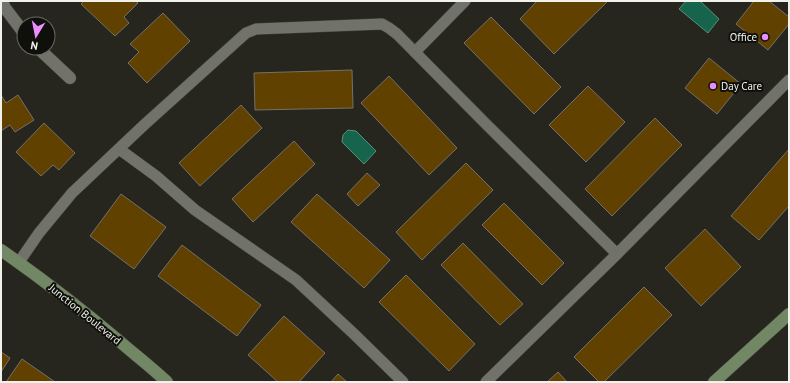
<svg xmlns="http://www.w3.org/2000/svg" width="790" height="383" font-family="'PT Sans',sans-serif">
<rect width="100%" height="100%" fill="#26261f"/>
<!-- water -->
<g fill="#16644b" stroke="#588f7b">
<polygon points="686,1 700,1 719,19 708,33 679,9"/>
<polygon points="348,130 356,131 376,151 364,164 342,142 343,135"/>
</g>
<!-- building -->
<g fill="#604100" stroke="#767068">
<polygon points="84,1 135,1 138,3 124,17 129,23 115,36 81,4"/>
<polygon points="537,1 608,1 554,54 520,19"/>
<polygon points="754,1 769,1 789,17 789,24 768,50 736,24"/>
<polygon points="163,13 190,41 147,83 128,63 139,52 130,44"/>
<polygon points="491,17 561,87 534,114 464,43"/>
<polygon points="709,58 741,84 717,114 685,88"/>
<polygon points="352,70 353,108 255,110 254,73"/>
<polygon points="389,76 457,148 429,175 361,103"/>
<polygon points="588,86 625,122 586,162 549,125"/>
<polygon points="1,95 6,103 18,95 34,120 15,132 10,125 1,131"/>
<polygon points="241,105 262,128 200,186 179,163"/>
<polygon points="655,118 682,145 612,216 585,189"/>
<polygon points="44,123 75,153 59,170 53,165 41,176 16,152"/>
<polygon points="294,141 315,164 253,222 232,199"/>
<polygon points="789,149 789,206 759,240 731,216"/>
<polygon points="466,163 493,190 422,260 396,232"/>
<polygon points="367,173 380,185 358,206 347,194"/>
<polygon points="121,194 166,227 134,269 90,236"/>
<polygon points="317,194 390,260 364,288 291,222"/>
<polygon points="504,203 564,263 542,285 482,225"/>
<polygon points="705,229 741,267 701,306 665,268"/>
<polygon points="463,243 523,304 500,325 441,265"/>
<polygon points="182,245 261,305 237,336 158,276"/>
<polygon points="406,275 475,344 449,371 379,302"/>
<polygon points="644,287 672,315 604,382 599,382 574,357"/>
<polygon points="284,316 325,353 299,382 278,382 248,355"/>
<polygon points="1,352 10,358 1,372"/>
<polygon points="22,359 55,382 6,382"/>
<polygon points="558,372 567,382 547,382"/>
<polygon points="338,374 347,382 331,382"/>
</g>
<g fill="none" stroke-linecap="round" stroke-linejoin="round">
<!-- lane casing -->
<g stroke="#41413a" stroke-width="12">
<g id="lane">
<polyline points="415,52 465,1"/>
<polyline points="119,149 156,176 195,210 296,280 354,334 403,382"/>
<polyline points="19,262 39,233 72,193 144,125 246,33 256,29 382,24 389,28 397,34 486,124 617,254"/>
<polyline points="486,382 617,254 789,80"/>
</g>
</g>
<!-- street casing -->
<g stroke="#41413a" stroke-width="13">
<g id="street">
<polyline points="2,1 5,8 24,33"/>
<polyline points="38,48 70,78"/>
</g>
</g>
<!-- secondary casing -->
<g stroke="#41413a" stroke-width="13">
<g id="secondary">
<path d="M1 250C41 278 80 308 118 340 134 354 151 367 167 382"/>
<polyline points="714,382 789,314"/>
</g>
</g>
<!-- lane -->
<use href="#lane" stroke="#717269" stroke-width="11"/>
<!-- street -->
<use href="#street" stroke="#717269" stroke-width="12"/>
<!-- secondary -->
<use href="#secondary" stroke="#728864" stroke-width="12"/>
</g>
<!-- markers -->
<g fill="#ea8dfd" stroke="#0f0f0b" stroke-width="1.5">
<circle cx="765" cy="37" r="4"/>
<circle cx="713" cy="86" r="4"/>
</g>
<g text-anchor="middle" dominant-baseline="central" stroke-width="4" stroke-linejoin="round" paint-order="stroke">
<!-- poi labels -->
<g font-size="11" fill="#f2f2ec" stroke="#0f0f0b" text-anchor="end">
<text x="757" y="37">Office</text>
<text x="721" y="86" text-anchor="start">Day Care</text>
</g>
<!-- street labels -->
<g font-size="11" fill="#f2f2ec" stroke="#0f0f0b">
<text transform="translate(85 314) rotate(39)">Junction Boulevard</text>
</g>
</g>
<!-- border -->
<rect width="790" height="383" fill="none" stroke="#f2f2ec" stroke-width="4"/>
<!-- north arrow -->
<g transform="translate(36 36) rotate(190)"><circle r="19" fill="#0f0f0b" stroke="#6a6a65"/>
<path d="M0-3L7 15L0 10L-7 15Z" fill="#ea8dfd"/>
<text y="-6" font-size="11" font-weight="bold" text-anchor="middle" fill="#f2f2ec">N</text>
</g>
</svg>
